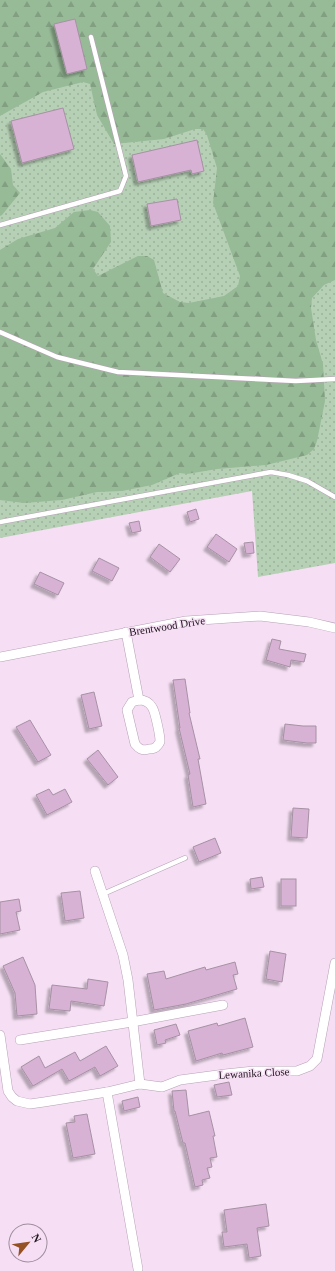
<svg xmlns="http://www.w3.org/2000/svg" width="335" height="1271" font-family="'Times New Roman',serif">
<defs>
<pattern id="grass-dots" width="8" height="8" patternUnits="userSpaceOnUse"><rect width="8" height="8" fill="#b6d0b5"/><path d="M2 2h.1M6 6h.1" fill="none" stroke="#9cb29b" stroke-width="1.8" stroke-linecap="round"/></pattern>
<pattern id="forest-firs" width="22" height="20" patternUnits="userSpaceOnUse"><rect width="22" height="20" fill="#97ba97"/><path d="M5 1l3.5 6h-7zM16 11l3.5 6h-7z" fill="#829f82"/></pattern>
<filter id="shadow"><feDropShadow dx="-3.5" dy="3.5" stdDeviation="1" flood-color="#0004"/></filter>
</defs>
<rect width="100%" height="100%" fill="#f6dff4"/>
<!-- grass -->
<polygon fill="url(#grass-dots)" points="0,0 335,0 335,563 258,577 252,491 0,538"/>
<!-- forest -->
<g fill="url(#forest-firs)">
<polygon points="0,0 335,0 335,280 324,285 312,298 311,308 316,340 323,364 325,401 317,441 314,449 307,455 266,465 217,469 187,474 180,473 152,485 122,491 97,492 62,500 24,503 0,500 0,250 18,239 55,228 74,212 90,210 98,212 110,226 111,242 93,269 98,276 138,256 147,256 154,260 163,293 180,302 189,303 224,296 238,286 240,276 213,203 217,168 207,135 203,129 195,129 164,139 114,144 97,115 90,84 83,82 43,92 0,116"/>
<polygon points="0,154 11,169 13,185 20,193 2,215 0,216"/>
</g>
<!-- building -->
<g fill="#d7b2d4" stroke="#a691a4" filter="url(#shadow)">
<polygon points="75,19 87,69 67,74 54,24"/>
<polygon points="63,108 74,149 22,163 11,121"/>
<polygon points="197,140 204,171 192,174 191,170 138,182 132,155"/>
<polygon points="177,199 181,220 151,226 147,204"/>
<polygon points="196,509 199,519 190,522 187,512"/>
<polygon points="139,521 141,531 132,533 129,523"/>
<polygon points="216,534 237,549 229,562 207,547"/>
<polygon points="253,542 254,553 246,554 244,543"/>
<polygon points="159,544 180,559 170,572 150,557"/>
<polygon points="99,558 119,568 112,581 92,571"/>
<polygon points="40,572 64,583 58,595 34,584"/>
<polygon points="272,639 281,641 279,649 306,654 304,662 291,660 290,667 266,660"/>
<polygon points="185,679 190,713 189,713 200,759 198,759 206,804 193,807 188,775 190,774 179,728 180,728 173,680"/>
<polygon points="94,692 102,726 89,729 81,695"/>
<polygon points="30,720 51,755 38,762 16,727"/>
<polygon points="285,724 303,726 316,726 316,743 307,743 283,740"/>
<polygon points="98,750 118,777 108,785 87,759"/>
<polygon points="49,789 53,795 65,789 72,802 47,815 36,795"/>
<polygon points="293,808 309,809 307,838 291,837"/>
<polygon points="215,838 221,853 199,862 193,847"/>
<polygon points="262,877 264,887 251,889 250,879"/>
<rect x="281" y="879" width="15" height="27"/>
<polygon points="80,891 84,918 65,921 61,893"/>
<polygon points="19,899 21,911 16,912 20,930 0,934 0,902"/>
<polygon points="270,951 286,954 282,982 266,979"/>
<polygon points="23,957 35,985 37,1014 17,1016 15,993 3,966"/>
<polygon points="235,962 238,974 233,975 237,989 186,1004 154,1010 147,974 164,971 166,979 205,967 206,970"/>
<polygon points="88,979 108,982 104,1006 71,1001 70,1011 49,1009 52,985 87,989"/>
<polygon points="245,1018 253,1047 223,1055 222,1053 196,1061 188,1031 217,1023 218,1026"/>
<polygon points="176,1024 180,1035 165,1040 166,1043 157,1045 154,1030"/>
<polygon points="106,1046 118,1066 100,1076 95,1067 69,1081 62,1069 33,1086 21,1067 39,1056 45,1068 75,1052 80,1061"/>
<polygon points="229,1082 232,1095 217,1097 214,1085"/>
<polygon points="186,1090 189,1116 209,1111 215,1136 213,1136 217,1157 210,1158 212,1167 207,1168 210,1178 202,1180 203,1185 195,1187 185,1143 183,1143 175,1111 174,1111 172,1091"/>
<polygon points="138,1097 140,1107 124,1111 122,1101"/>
<polygon points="87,1114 95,1154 73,1158 66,1123 75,1122 74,1116"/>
<polygon points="266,1204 269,1226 257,1228 261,1256 249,1258 247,1244 224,1247 222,1232 227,1232 224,1210"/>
</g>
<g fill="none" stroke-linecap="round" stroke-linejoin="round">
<!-- service casing -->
<g stroke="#b6a1b5" stroke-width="5.5">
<g id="service">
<polyline points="0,225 120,191 126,176 91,37"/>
<polyline points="0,332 57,357 118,372 296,381 335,379"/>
<polyline points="0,522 271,472 288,475 307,481 335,497"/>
<polyline points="103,894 185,858"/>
</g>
</g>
<!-- minor casing -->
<g stroke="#b6a1b5" stroke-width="10">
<g id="minor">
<polyline points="126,632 139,700"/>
<polyline points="0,657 186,621 260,616 309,622 335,628"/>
<path d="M139 700C145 700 149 702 152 707 155 711 160 735 160 741 160 742 158 745 157 746 155 749 152 749 149 749 142 751 139 749 135 744L127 710 132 702Z"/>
<polyline points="95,871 123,955 128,980 140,1084"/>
<polyline points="0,1035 8,1091 12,1097 17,1101 30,1104 44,1102 107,1092 140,1084 162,1087 180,1080 225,1074 254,1071 297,1071 310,1066 317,1059 335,963"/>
<polyline points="20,1040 132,1022 223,1005"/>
<polyline points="107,1092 138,1269"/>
</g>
</g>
<!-- service -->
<use href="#service" stroke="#fff" stroke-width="4.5"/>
<!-- minor -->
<use href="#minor" stroke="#fff" stroke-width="9"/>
</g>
<g text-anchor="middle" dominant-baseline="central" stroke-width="3" stroke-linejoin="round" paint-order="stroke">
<!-- street labels -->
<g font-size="11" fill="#1b131a" stroke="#f6dff4">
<text transform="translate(167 626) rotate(-9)">Brentwood Drive</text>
<text transform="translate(254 1073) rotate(-3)">Lewanika Close</text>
</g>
</g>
<!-- north arrow -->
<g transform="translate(28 1243) rotate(61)"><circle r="19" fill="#f6dff4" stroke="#9e8d9d"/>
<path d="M0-3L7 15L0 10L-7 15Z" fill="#955024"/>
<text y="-6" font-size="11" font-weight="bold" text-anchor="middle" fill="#1b131a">N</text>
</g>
</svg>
